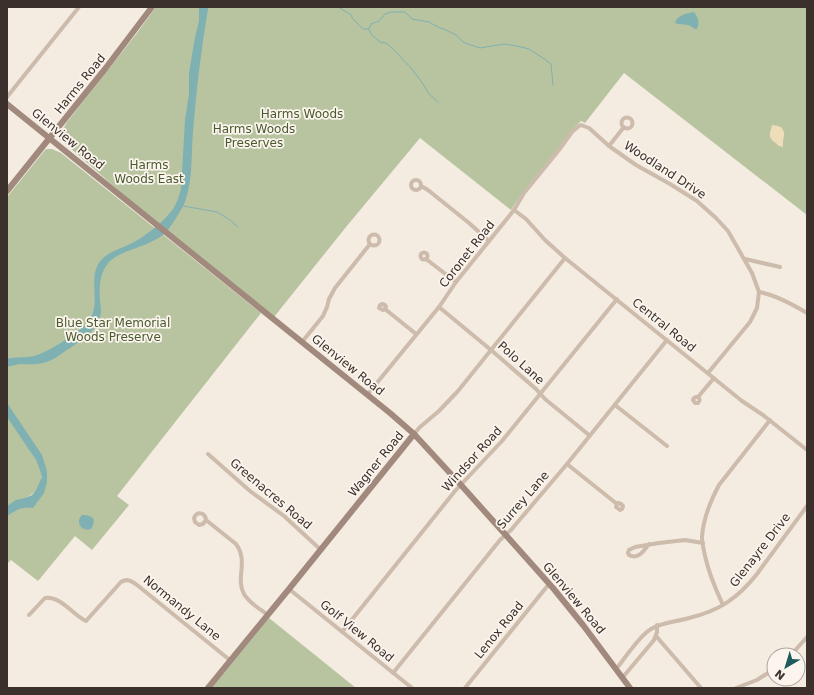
<svg xmlns="http://www.w3.org/2000/svg" width="814" height="695" font-family="'DejaVu Sans',sans-serif">
<rect width="100%" height="100%" fill="#f4ebe1"/>
<!-- green -->
<g fill="#b8c4a0" fill-rule="evenodd">
<polygon points="156,7 807,7 807,215 624,73 585,123 581,121 572,130 560,147 523,192 511,210 420,138 346,227 274,317 134,204 60,139 60,134 67,122 137,33"/>
<path d="M47 149H52L61 153 261 313 117 496 129 505 92 550 75 536 38 581 11 560 7 564V197L45 150ZM29 449 47 471 36 504 27 497C33 494 36 491 39 486 40 483 42 479 42 476 42 467 34 457 29 449Z"/>
<polygon points="269,618 356,688 212,688"/>
</g>
<!-- sand -->
<path fill="#efdcb8" d="M772 125 778 126 780 127H781C786 134 784 134 783 141 783 143 783 145 783 147L779 146C777 144 775 143 773 141 767 136 771 131 772 125Z"/>
<!-- water -->
<g fill="#7fb0b2">
<path d="M199 7H208V9C201 50 196 91 193 132 191 155 193 180 185 202 182 209 173 223 168 230 153 248 116 249 106 266 100 275 99 288 100 299 100 303 101 307 101 311 100 330 79 342 64 352 57 357 51 361 43 363 36 365 29 364 22 364 17 364 12 366 7 367V359L10 358C20 357 31 358 40 354 51 350 81 331 88 322 91 318 93 314 94 308 97 292 89 273 102 259 109 252 117 250 126 246 142 239 163 223 173 209 177 203 179 196 181 189L185 120 189 94V73L195 37 199 21Z"/>
<path d="M694 12C698 17 700 23 697 29 693 29 692 26 688 25 683 24 679 25 675 23 676 16 687 13 694 12Z"/>
<path d="M7 403 42 455 47 471V482L44 493 33 508C21 506 17 510 7 516V506L16 500 25 498 32 495 36 490 42 477 40 470 36 460 7 417Z"/>
<path d="M82 515C93 515 97 519 91 529 81 532 75 522 82 515Z"/>
</g>
<g fill="none" stroke-linecap="round" stroke-linejoin="round">
<!-- stream -->
<g stroke="#7fb0b2" stroke-width="1">
<polyline points="338,7 350,14 354,20 363,29 369,29 371,24 379,21 385,14 391,12 405,12 412,19 429,22 438,27 446,30 456,35 463,42 471,45 480,48 504,44 517,46 529,49 543,58 551,64 553,85"/>
<polyline points="369,30 372,35 380,42 386,43 394,50 411,68 421,81 429,94 438,102"/>
<polyline points="183,206 217,212 230,220 238,227"/>
</g>
<!-- street -->
<g stroke="#cdbbac" stroke-width="4">
<polyline points="7,97 79,7"/>
<circle cx="627" cy="123" r="5.5"/>
<polyline points="609,146 624,127"/>
<circle cx="416" cy="185" r="5"/>
<polyline points="421,186 428,190 469,223 489,241"/>
<polyline points="514,210 526,219 545,240 565,258 742,401 763,415 807,450"/>
<circle cx="374" cy="240" r="5.5"/>
<circle cx="424" cy="256" r="3.5"/>
<polyline points="426,259 456,282"/>
<polyline points="745,259 780,267"/>
<path d="M759 292C776 295 792 304 807 313"/>
<polyline points="439,307 491,350 536,389 545,399 589,435"/>
<polyline points="385,309 383,310 379,308 380,305 382,304 385,305 386,307 385,309 416,334"/>
<polyline points="302,342 323,316 327,307 329,299 335,288 370,244"/>
<polyline points="367,395 439,307 456,282 514,210 524,193 559,150 572,132 579,126 581,125 589,128 609,146 636,165 670,184 697,201 716,218 728,231 752,273 759,292 757,308 750,322 708,373"/>
<path d="M698 397C700 399 700 401 698 403H695L693 400 694 398 696 397H698L714 378"/>
<polyline points="615,405 667,446"/>
<polyline points="414,434 420,427 439,411 458,391 565,258"/>
<polyline points="208,454 250,491 284,516 321,550"/>
<polyline points="567,464 617,504 616,507 620,510 622,509 623,506 621,504 618,503 617,504"/>
<path d="M206 520 203 524 199 525 195 522 194 518C197 511 205 512 206 520L236 544C249 562 235 578 244 594 249 603 260 609 268 615"/>
<path d="M649 544C644 551 638 560 629 555L628 553 629 550 635 547 659 543 685 540 703 543"/>
<polyline points="289,589 412,688"/>
<path d="M723 605C715 588 709 574 705 556 704 550 702 544 702 537 703 520 711 500 719 485L770 420"/>
<path d="M29 615 45 598C61 596 72 614 86 621L94 612 121 582C127 578 132 581 137 585L231 661"/>
<polyline points="342,632 455,491 502,441 617,299"/>
<polyline points="656,636 701,688"/>
<polyline points="791,655 807,637"/>
<path d="M617 668C625 658 640 635 651 629 662 622 676 622 689 618 719 611 738 598 757 574L807 506"/>
<polyline points="393,673 500,540 511,530 567,464 667,340"/>
<polyline points="623,677 654,640 657,632 657,625"/>
<polyline points="465,688 549,584"/>
<polyline points="736,688 757,680 774,669"/>
</g>
<!-- secondary -->
<g stroke="#a18a7d" stroke-width="6">
<polyline points="7,104 390,413 414,434 461,485 553,588 583,625 630,688"/>
<polyline points="7,191 105,69 152,7"/>
<polyline points="208,688 289,589 414,434"/>
</g>
</g>
<g text-anchor="middle" dominant-baseline="central" stroke-width="3.5" stroke-linejoin="round" paint-order="stroke">
<!-- street labels -->
<g font-size="12" fill="#3b302b" stroke="#fbf5ee">
<text transform="translate(80 84) rotate(-51)">Harms Road</text>
<text transform="translate(68 139) rotate(39)">Glenview Road</text>
<text transform="translate(665 170) rotate(33)">Woodland Drive</text>
<text transform="translate(467 254) rotate(-52)">Coronet Road</text>
<text transform="translate(664 325) rotate(39)">Central Road</text>
<text transform="translate(521 363) rotate(42)">Polo Lane</text>
<text transform="translate(348 365) rotate(39)">Glenview Road</text>
<text transform="translate(472 459) rotate(-48)">Windsor Road</text>
<text transform="translate(376 464) rotate(-51)">Wagner Road</text>
<text transform="translate(271 494) rotate(40)">Greenacres Road</text>
<text transform="translate(523 500) rotate(-49)">Surrey Lane</text>
<text transform="translate(760 550) rotate(-52)">Glenayre Drive</text>
<text transform="translate(574 598) rotate(50)">Glenview Road</text>
<text transform="translate(182 608) rotate(39)">Normandy Lane</text>
<text transform="translate(499 630) rotate(-51)">Lenox Road</text>
<text transform="translate(357 631) rotate(39)">Golf View Road</text>
</g>
<!-- park labels -->
<g font-size="12" fill="#4a5a2e" stroke="#fbf5ee">
<text x="302" y="114">Harms Woods</text>
<text x="254" y="129">Harms Woods<tspan x="254" dy="14">Preserves</tspan></text>
<text x="149" y="165">Harms<tspan x="149" dy="14">Woods East</tspan></text>
<text x="113" y="323">Blue Star Memorial<tspan x="113" dy="14">Woods Preserve</tspan></text>
</g>
</g>
<!-- border -->
<rect width="814" height="695" fill="none" stroke="#3b302b" stroke-width="16"/>
<!-- north arrow -->
<g transform="translate(786 667) rotate(218)"><circle r="19" fill="#fbf5ee" stroke="#aea6a0"/>
<path d="M0-3L7 15L0 10L-7 15Z" fill="#1f5a5e"/>
<text y="-6" font-size="11" font-weight="bold" text-anchor="middle" fill="#3b302b">N</text>
</g>
</svg>
